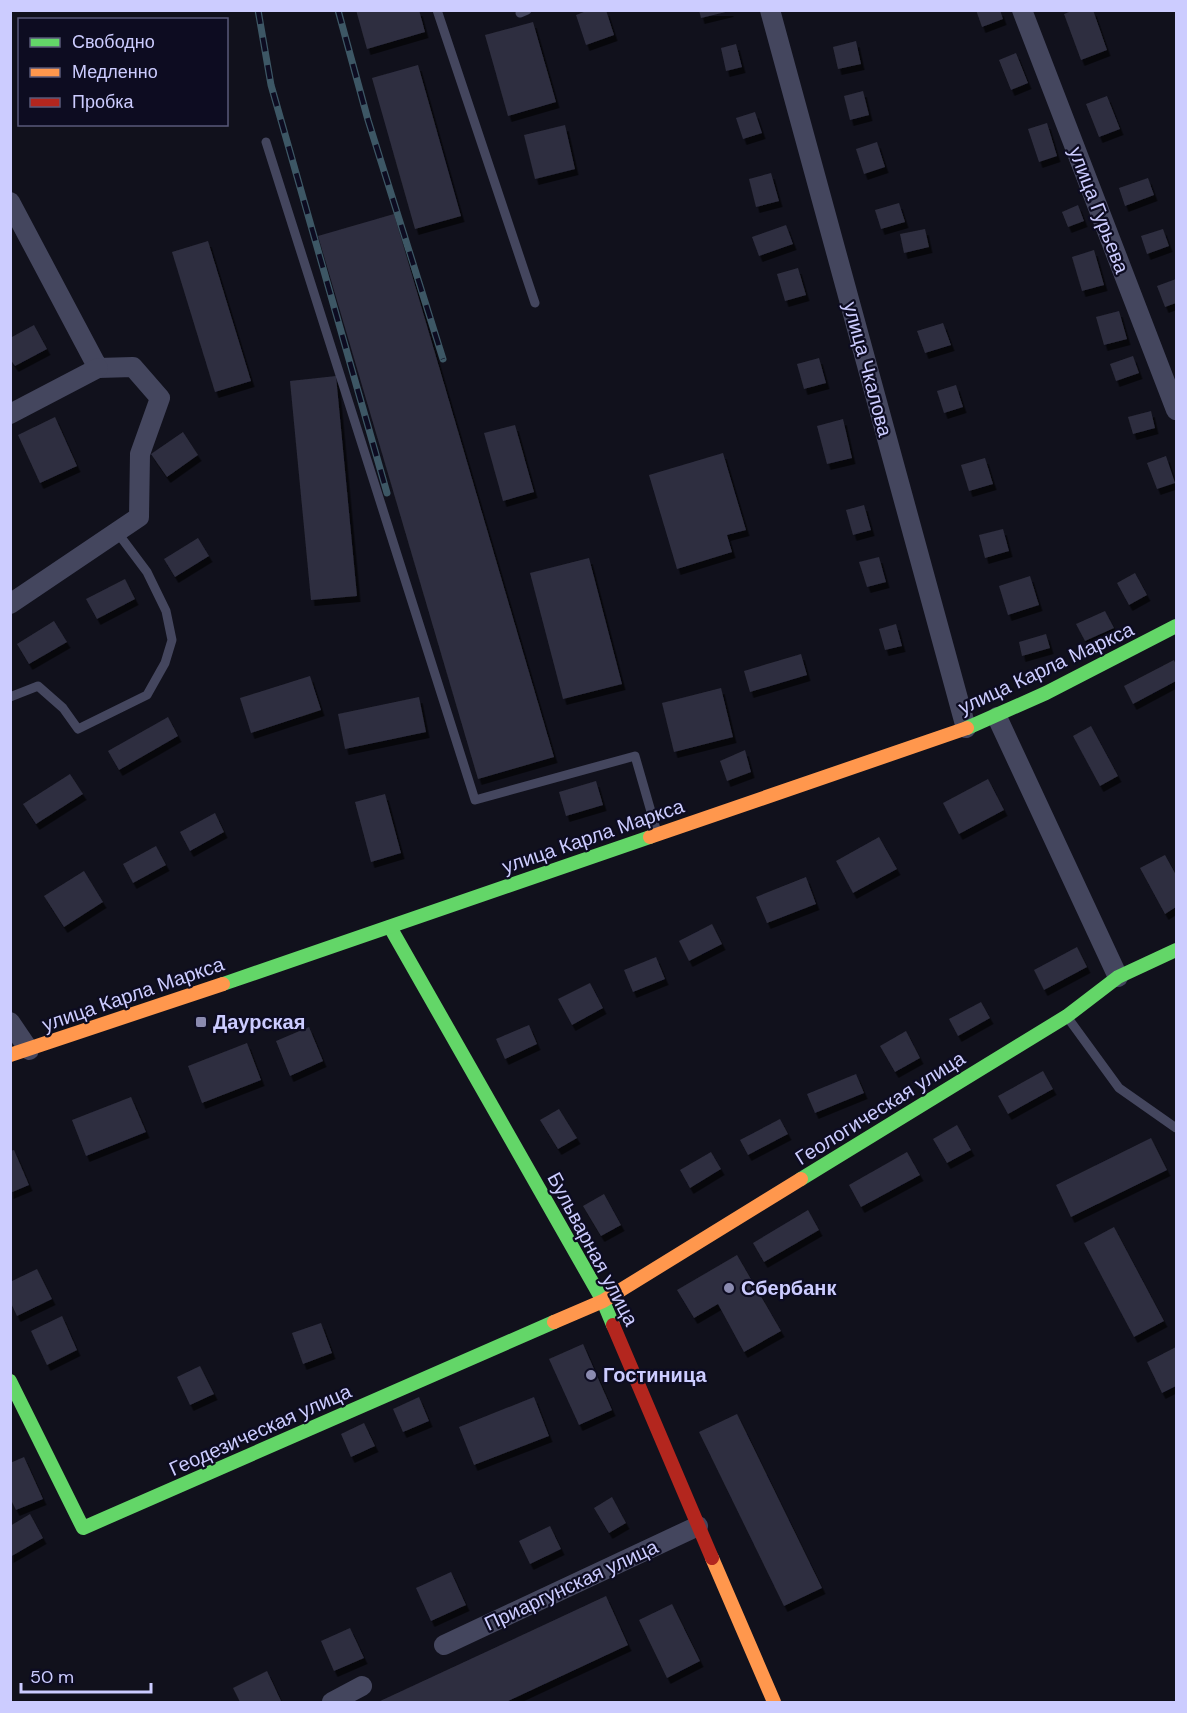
<svg xmlns="http://www.w3.org/2000/svg" width="1187" height="1713" font-family="'DM Sans',sans-serif">
<defs>
<filter id="shadow"><feDropShadow dx="3.5" dy="6" stdDeviation="0" flood-color="#0009"/></filter>
</defs>
<rect width="100%" height="100%" fill="#11111c"/>
<!-- building -->
<g fill="#2e2e3f" filter="url(#shadow)">
<polygon points="356,10 419,10 425,32 367,49"/>
<polygon points="589,10 606,10 614,35 586,45 576,15"/>
<polygon points="699,10 730,10 730,11 701,18"/>
<polygon points="976,10 1000,10 1003,19 982,27"/>
<polygon points="1074,10 1093,10 1107,50 1081,60 1064,14"/>
<polygon points="533,22 556,102 508,116 485,35"/>
<polygon points="856,41 861,64 838,69 833,47"/>
<polygon points="736,44 742,67 726,71 721,48"/>
<polygon points="1016,53 1028,83 1011,90 999,60"/>
<polygon points="418,65 461,216 415,229 372,78"/>
<polygon points="863,91 869,115 850,120 844,96"/>
<polygon points="1107,96 1120,129 1099,137 1086,104"/>
<polygon points="755,112 762,133 743,139 736,118"/>
<polygon points="1047,123 1057,156 1039,162 1028,129"/>
<polygon points="565,125 575,169 535,179 524,135"/>
<polygon points="877,142 885,167 864,174 856,149"/>
<polygon points="771,173 779,201 756,207 749,179"/>
<polygon points="1148,178 1154,195 1125,206 1119,188"/>
<polygon points="899,203 905,222 881,229 875,210"/>
<polygon points="1078,205 1084,221 1068,227 1062,212"/>
<polygon points="394,214 554,757 478,779 318,236"/>
<polygon points="786,225 793,244 759,256 752,237"/>
<polygon points="925,229 929,247 904,253 900,234"/>
<polygon points="1163,229 1169,246 1147,254 1141,236"/>
<polygon points="208,241 251,381 215,392 172,252"/>
<polygon points="1094,250 1104,285 1082,291 1072,257"/>
<polygon points="798,268 806,295 785,301 777,274"/>
<polygon points="1176,279 1176,303 1165,307 1157,286"/>
<polygon points="1119,311 1127,339 1104,345 1096,317"/>
<polygon points="943,323 951,345 925,353 917,331"/>
<polygon points="34,325 47,349 15,366 10,359 10,338"/>
<polygon points="1133,356 1139,373 1116,381 1110,364"/>
<polygon points="819,358 826,383 804,389 797,364"/>
<polygon points="336,376 357,596 311,600 290,381"/>
<polygon points="956,385 963,407 944,413 937,391"/>
<polygon points="1151,411 1155,428 1133,434 1128,417"/>
<polygon points="55,417 77,466 40,483 18,435"/>
<polygon points="843,419 852,458 827,464 817,426"/>
<polygon points="515,425 534,492 503,501 484,433"/>
<polygon points="183,432 198,455 167,477 151,454"/>
<polygon points="723,453 746,530 727,535 732,552 677,569 649,475"/>
<polygon points="1166,456 1175,483 1157,489 1147,463"/>
<polygon points="985,458 993,484 969,491 961,465"/>
<polygon points="864,505 871,530 853,535 846,510"/>
<polygon points="1003,529 1009,551 985,558 979,535"/>
<polygon points="198,538 209,556 175,577 164,559"/>
<polygon points="879,557 886,582 867,587 859,562"/>
<polygon points="589,558 622,684 563,699 530,573"/>
<polygon points="1135,573 1147,595 1129,605 1117,583"/>
<polygon points="1030,576 1039,605 1008,615 999,586"/>
<polygon points="125,579 135,599 97,619 86,599"/>
<polygon points="1105,611 1114,628 1085,641 1076,624"/>
<polygon points="54,621 67,642 29,664 17,644"/>
<polygon points="896,624 902,646 885,650 879,629"/>
<polygon points="1046,634 1050,648 1022,656 1019,642"/>
<polygon points="801,654 807,675 750,692 744,671"/>
<polygon points="1174,660 1176,665 1176,681 1133,704 1124,686"/>
<polygon points="310,676 321,710 251,733 240,698"/>
<polygon points="721,688 733,737 674,752 662,703"/>
<polygon points="419,697 426,732 345,749 338,714"/>
<polygon points="168,717 178,736 119,770 108,751"/>
<polygon points="1091,726 1118,776 1100,786 1073,736"/>
<polygon points="745,750 751,772 727,781 720,761"/>
<polygon points="70,774 83,794 36,824 23,804"/>
<polygon points="988,779 1004,810 959,834 943,803"/>
<polygon points="596,781 603,805 566,816 559,792"/>
<polygon points="385,794 401,853 371,862 355,802"/>
<polygon points="215,813 224,832 190,851 180,832"/>
<polygon points="879,837 897,869 853,893 836,861"/>
<polygon points="156,846 166,865 133,883 123,864"/>
<polygon points="1165,855 1176,875 1176,907 1165,914 1140,868"/>
<polygon points="84,871 103,902 64,927 44,896"/>
<polygon points="806,877 816,904 767,923 756,897"/>
<polygon points="712,924 722,944 689,961 679,941"/>
<polygon points="1077,947 1087,967 1044,990 1034,970"/>
<polygon points="656,957 665,979 633,992 624,970"/>
<polygon points="590,983 603,1008 572,1025 558,999"/>
<polygon points="981,1002 990,1018 958,1036 949,1019"/>
<polygon points="529,1025 537,1044 505,1059 496,1039"/>
<polygon points="309,1027 323,1061 290,1076 276,1041"/>
<polygon points="906,1031 920,1058 895,1072 880,1046"/>
<polygon points="247,1043 261,1080 202,1103 188,1066"/>
<polygon points="1043,1071 1053,1089 1008,1114 998,1096"/>
<polygon points="856,1074 864,1093 815,1113 807,1094"/>
<polygon points="131,1097 146,1132 86,1156 72,1120"/>
<polygon points="559,1109 577,1138 558,1149 540,1120"/>
<polygon points="780,1119 788,1134 748,1155 740,1140"/>
<polygon points="957,1125 971,1150 947,1163 933,1139"/>
<polygon points="1151,1138 1167,1170 1071,1217 1056,1185"/>
<polygon points="14,1150 29,1185 10,1193 10,1151"/>
<polygon points="711,1152 721,1169 690,1188 680,1170"/>
<polygon points="907,1152 920,1175 861,1207 849,1185"/>
<polygon points="604,1194 621,1225 601,1236 583,1206"/>
<polygon points="808,1210 819,1230 764,1262 753,1243"/>
<polygon points="1114,1227 1164,1321 1134,1337 1084,1243"/>
<polygon points="737,1255 781,1331 744,1352 718,1304 694,1318 677,1290"/>
<polygon points="37,1269 52,1299 17,1316 10,1301 10,1282"/>
<polygon points="62,1316 77,1350 47,1365 31,1331"/>
<polygon points="321,1323 332,1353 303,1364 292,1333"/>
<polygon points="583,1344 612,1410 579,1425 549,1359"/>
<polygon points="1176,1347 1176,1386 1162,1393 1147,1362"/>
<polygon points="200,1366 214,1394 190,1405 177,1377"/>
<polygon points="419,1397 429,1421 403,1432 393,1409"/>
<polygon points="534,1397 549,1436 474,1465 459,1427"/>
<polygon points="737,1414 822,1588 784,1606 699,1432"/>
<polygon points="364,1423 375,1446 351,1457 341,1434"/>
<polygon points="24,1457 43,1499 16,1510 10,1498 10,1463"/>
<polygon points="612,1497 626,1523 609,1533 594,1508"/>
<polygon points="30,1514 43,1538 10,1557 10,1526"/>
<polygon points="550,1526 561,1549 530,1564 519,1541"/>
<polygon points="451,1572 466,1605 431,1621 416,1588"/>
<polygon points="606,1596 628,1645 506,1702 378,1702"/>
<polygon points="672,1604 700,1661 667,1678 639,1620"/>
<polygon points="350,1628 364,1658 334,1671 321,1641"/>
<polygon points="267,1671 281,1701 278,1702 240,1702 233,1688"/>
</g>
<g fill="none" stroke-linecap="round" stroke-linejoin="round">
<!-- lane -->
<g stroke="#44465e" stroke-width="9">
<polyline points="437,10 535,303"/>
<polyline points="520,13 527,10"/>
<polyline points="266,142 475,800 635,756 656,829"/>
<polyline points="10,697 38,686 63,708 78,729 147,695 165,663 172,640 166,611 147,572 117,532"/>
<polyline points="1068,1018 1119,1088 1176,1128"/>
</g>
<!-- street -->
<g stroke="#44465e" stroke-width="20">
<polyline points="770,10 966,728"/>
<polyline points="1022,10 1176,410"/>
<polyline points="10,202 98,368 133,367 160,398 140,454 139,517 10,604"/>
<polyline points="10,414 98,368"/>
<polyline points="997,717 1118,977"/>
<polyline points="10,1022 29,1050"/>
<polyline points="444,1645 698,1526"/>
<polyline points="332,1702 362,1686"/>
</g>
<!-- fast -->
<g stroke="#63d668" stroke-width="14">
<polyline points="967,728 1046,693 1176,626"/>
<polyline points="390,927 603,1301 613,1325"/>
<polyline points="223,984 650,837"/>
<polyline points="801,1179 1067,1016 1118,977 1176,950"/>
<polyline points="10,1381 83,1528 554,1322"/>
</g>
<!-- slow -->
<g stroke="#ff974d" stroke-width="14">
<polyline points="650,837 967,728"/>
<polyline points="10,1055 223,984"/>
<polyline points="554,1322 603,1301 801,1179"/>
<polyline points="712,1558 774,1702"/>
</g>
<!-- jam -->
<polyline stroke="#b3261e" stroke-width="14" points="613,1325 712,1558"/>
<!-- rail casing -->
<g stroke="#3d5765" stroke-width="7">
<g id="rail">
<polyline points="258,10 271,85 387,493"/>
<polyline points="338,10 368,120 443,359"/>
</g>
</g>
<!-- rail -->
<use href="#rail" stroke="#0d0c21" stroke-width="4.5" stroke-dasharray="14" stroke-linecap="butt"/>
</g>
<!-- markers -->
<g fill="#8b8bb0" stroke="#0d0c21" stroke-width="2">
<rect x="195" y="1016" width="12" height="12" rx="3"/>
<circle cx="729" cy="1288" r="6"/>
<circle cx="591" cy="1375" r="6"/>
</g>
<g text-anchor="middle" dominant-baseline="central" stroke-width="4.5" stroke-linejoin="round" paint-order="stroke">
<!-- street labels -->
<g font-size="20" fill="#ccf" stroke="#0d0c21">
<text transform="translate(1099 210) rotate(69)">улица Гурьева</text>
<text transform="translate(868 369) rotate(75)">улица Чкалова</text>
<text transform="translate(1046 668) rotate(-25)">улица Карла Маркса</text>
<text transform="translate(593 836) rotate(-19)">улица Карла Маркса</text>
<text transform="translate(133 994) rotate(-19)">улица Карла Маркса</text>
<text transform="translate(880 1108) rotate(-32)">Геологическая улица</text>
<text transform="translate(593 1249) rotate(62)">Бульварная улица</text>
<text transform="translate(260 1430) rotate(-24)">Геодезическая улица</text>
<text transform="translate(571 1585) rotate(-25)">Приаргунская улица</text>
</g>
<!-- poi labels -->
<g font-size="20" font-weight="bold" fill="#ccf" stroke="#0d0c21" text-anchor="start">
<text x="213" y="1022">Даурская</text>
<text x="741" y="1288">Сбербанк</text>
<text x="603" y="1375">Гостиница</text>
</g>
</g>
<!-- border -->
<rect width="1187" height="1713" fill="none" stroke="#ccccff" stroke-width="24"/>
<!-- legend -->
<rect x="18" y="18" width="210" height="108" fill="#0d0c21" stroke="#59597a" stroke-width="1.5"/>
<rect x="30" y="38" width="30" height="9" fill="#63d668" stroke="#59597a" stroke-width="1.5"/>
<text x="72" y="48" font-size="18" fill="#ccccff">Свободно</text>
<rect x="30" y="68" width="30" height="9" fill="#ff974d" stroke="#59597a" stroke-width="1.5"/>
<text x="72" y="78" font-size="18" fill="#ccccff">Медленно</text>
<rect x="30" y="98" width="30" height="9" fill="#b3261e" stroke="#59597a" stroke-width="1.5"/>
<text x="72" y="108" font-size="18" fill="#ccccff">Пробка</text>
<!-- scale -->
<path d="M21 1683v9h130v-9" fill="none" stroke="#ccccff" stroke-width="3"/>
<text x="30" y="1683" font-size="18" fill="#ccccff" stroke="#0d0c21" stroke-width="4.5" paint-order="stroke">50 m</text>
</svg>
